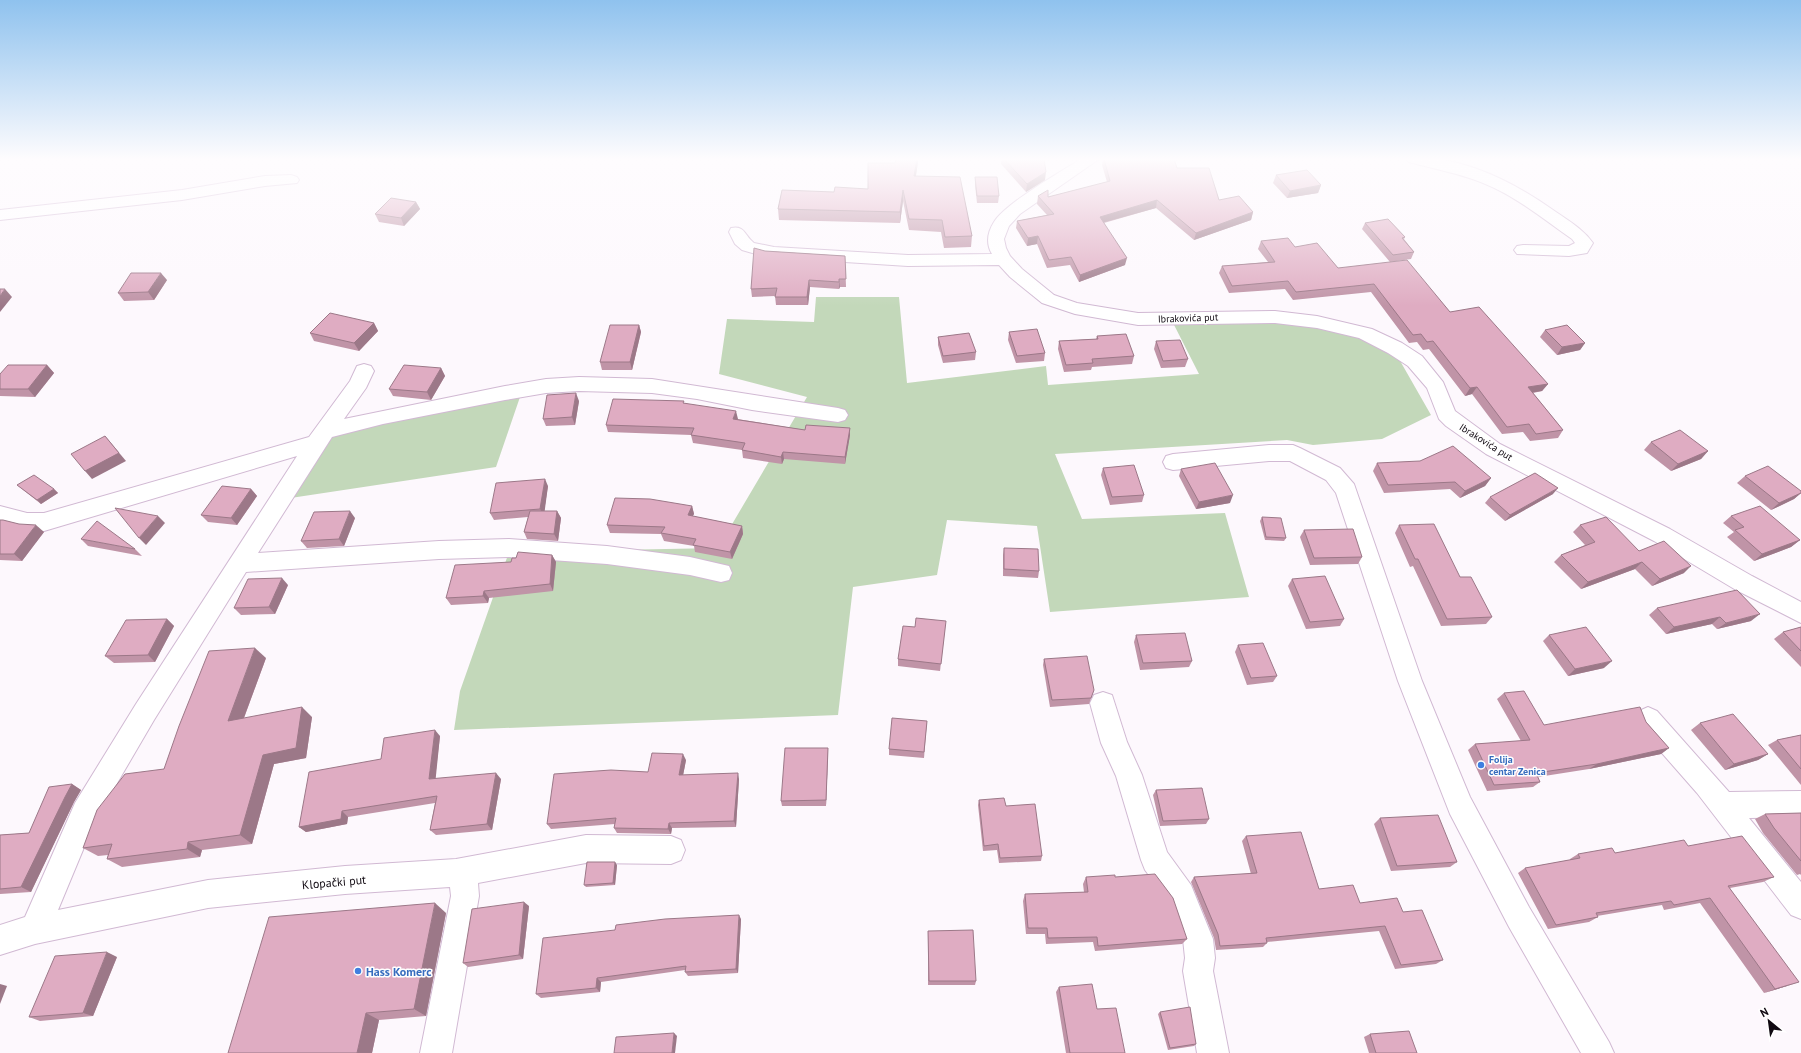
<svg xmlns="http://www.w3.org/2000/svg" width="1801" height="1053" font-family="'PT Sans',sans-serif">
<rect width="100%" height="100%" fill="#fdf8fd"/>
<!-- green -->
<g fill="#c3d8ba">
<polygon points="816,297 899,297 907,383 1046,366 1048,385 1199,374 1170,317 1289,319 1348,331 1399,359 1431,415 1382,439 1313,445 1287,440 1055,454 1082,519 1225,513 1249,597 1050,612 1037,526 947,520 937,575 853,587 838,715 454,730 460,691 509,552 718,548 807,397 719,374 727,319 814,322"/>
<path d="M520 397 496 467 284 499C293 484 302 463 313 449 341 416 474 404 520 397Z"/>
</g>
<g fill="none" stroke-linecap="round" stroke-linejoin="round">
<!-- minor casing -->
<g stroke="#d1b9d3" stroke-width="2">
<g id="minor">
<path d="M1081 159H1099L1020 214 1009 226 1004 239 1006 248 1010 256 1022 269 1054 295 1077 303 1138 313 1275 311 1317 316 1372 329 1402 343 1422 356 1443 382 1455 411 1500 444 1670 529 1752 576 1801 602V623L1736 590 1654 541 1486 454 1446 426 1439 419 1427 388 1408 366 1388 353 1359 338 1317 328 1275 323 1138 325 1075 314 1042 303 1010 277 999 265 908 266 766 257 742 250 735 244 729 232 731 228C745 225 744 235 754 243L774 247 908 255 992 254C986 244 987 233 994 222 1006 203 1059 173 1081 159Z"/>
<path d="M1406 159C1415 159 1425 158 1434 159 1477 163 1521 187 1556 212 1569 221 1583 229 1593 243L1587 253 1569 256 1517 254 1514 250 1517 246 1523 245 1569 246 1575 243 1572 239C1543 219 1516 196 1483 183 1459 173 1434 169 1409 162Z"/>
<polygon points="291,175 297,177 299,180 297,183 265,186 182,200 0,220 0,210 182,190 265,176"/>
<polygon points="364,364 371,366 374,371 366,388 344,419 505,386 546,379 579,377 652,379 838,408 845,410 848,415 845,420 838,422 752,410 697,399 652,393 579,391 546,393 505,400 383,424 332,437 258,553 439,541 509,539 607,546 690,557 729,566 732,573 729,580 721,582 690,575 607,564 509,557 439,559 246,572 154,720 95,821 58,910 208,880 345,866 456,859 586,835 671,836 681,840 685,850 681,860 671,864 586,863 478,883 479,896 452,1053 420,1053 451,896 450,887 345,894 208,908 35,944 0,955 0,925 25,917 75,803 136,704 297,456 44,531 27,530 0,522 0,506 27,513 44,513 309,437 350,381 357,366"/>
<polygon points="1269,445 1293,445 1300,448 1340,468 1354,484 1422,681 1470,797 1529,907 1609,1042 1614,1053 1581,1053 1509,927 1450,814 1398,681 1336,493 1326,480 1290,461 1269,461 1173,470 1166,468 1163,462 1166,456 1173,454"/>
<polygon points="1103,692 1112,695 1127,742 1142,775 1167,852 1191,885 1213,939 1215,958 1213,971 1229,1053 1197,1053 1183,971 1185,958 1183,939 1170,904 1145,870 1141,860 1116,776 1101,743 1090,703 1094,695"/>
<polygon points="1648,707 1657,711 1729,792 1801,791 1801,817 1749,818 1801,882 1801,919 1791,915 1697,793 1639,727 1635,719 1639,711"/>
</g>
</g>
<!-- minor -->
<use href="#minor" fill="#fff" fill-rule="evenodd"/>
</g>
<!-- wall -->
<g fill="#c094a7">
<polygon points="1001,159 1044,159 1045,180 1026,192 1001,164"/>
<polygon points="1103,159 1174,159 1177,168 1219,200 1253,212 1251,220 1194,240 1156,208 1104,223 1125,265 1079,282 1070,265 1047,268 1037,244 1027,246 1016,228 1017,221 1047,215 1037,204 1038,196 1048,197 1107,182 1102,165"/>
<polygon points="918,162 916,176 972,236 971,247 944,248 941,232 909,230 903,201 900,223 779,220 778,209 834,192 868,189 895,163"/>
<polygon points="1276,175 1321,185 1318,193 1287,198 1273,183"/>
<polygon points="975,177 999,196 998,203 977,203 975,185"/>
<polygon points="416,202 420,209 404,226 379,222 375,214"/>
<polygon points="1365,223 1405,237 1404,239 1414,252 1411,259 1390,262 1362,229"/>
<polygon points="1261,241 1295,247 1338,268 1450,312 1548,384 1542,391 1533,393 1563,430 1558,438 1530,441 1523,432 1502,434 1472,394 1465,396 1429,349 1423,350 1417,342 1409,343 1371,292 1293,300 1285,289 1229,293 1219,273 1222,266 1268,262 1258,249"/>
<polygon points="765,251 845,256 846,287 840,287 839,289 810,287 808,305 776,305 775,296 752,297 751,289"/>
<polygon points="167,280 154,300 124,301 118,293"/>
<polygon points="374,323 378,331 359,351 314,341 310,333"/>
<polygon points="639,325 641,332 632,370 602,370 600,362"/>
<polygon points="1545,330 1585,343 1580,350 1557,355 1540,337"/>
<polygon points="1009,332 1045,353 1044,361 1016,363 1008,340"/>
<polygon points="1097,336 1134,356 1132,364 1092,367 1091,370 1064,372 1058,349 1059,341 1096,339"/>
<polygon points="938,337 976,352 975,360 943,363 938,345"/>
<polygon points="1156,341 1188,359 1185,367 1161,368 1154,349"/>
<polygon points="47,365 54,373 35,397 0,396 0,389"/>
<polygon points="441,368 445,376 431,400 393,396 389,389"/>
<polygon points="579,401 575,425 546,426 543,419"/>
<polygon points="685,403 738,419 737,419 805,430 850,428 850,435 845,464 784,459 782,464 743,458 742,450 693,443 691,435 608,432 606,425"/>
<polygon points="1651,442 1708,451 1701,459 1671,471 1644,450"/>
<polygon points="1377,463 1491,478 1485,486 1460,498 1450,489 1384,493 1373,471"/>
<polygon points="1103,468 1144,495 1142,502 1110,505 1101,475"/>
<polygon points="1181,469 1230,503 1196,509 1179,476"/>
<polygon points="1745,476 1801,491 1801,493 1794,499 1771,510 1737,483"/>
<polygon points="17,485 54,489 58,493 41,504"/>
<polygon points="548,486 544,511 557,511 561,518 558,541 527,539 524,532 528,517 494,520 490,513"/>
<polygon points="251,489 257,496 237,525 208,522 201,515"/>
<polygon points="1553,494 1505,521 1485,503 1490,497"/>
<polygon points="692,506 694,514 692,516 742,526 743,534 732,559 695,552 694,546 664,541 661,534 610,533 607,525"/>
<polygon points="1731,516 1800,540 1791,547 1754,561 1727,537 1734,532 1723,523"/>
<polygon points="1262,517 1286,538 1284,541 1265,540 1260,521"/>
<polygon points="355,518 344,546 307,548 301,541"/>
<polygon points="0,520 44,532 22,561 0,560"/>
<polygon points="1399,525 1460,577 1492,617 1486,624 1441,626 1413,566 1410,567 1395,533"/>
<polygon points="1580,525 1639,551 1684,573 1652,586 1635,569 1581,589 1554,562 1561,555 1585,545 1573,532"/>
<polygon points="1304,530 1362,557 1358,564 1310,565 1300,537"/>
<polygon points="81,539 135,549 142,556 88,546"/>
<polygon points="1004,548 1039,571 1038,578 1003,576 1003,555"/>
<polygon points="552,555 556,562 553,591 489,598 488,603 451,605 446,598 511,562"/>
<polygon points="1292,579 1344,619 1340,626 1306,629 1288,586"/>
<polygon points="288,585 275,614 241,615 234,608"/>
<polygon points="1657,608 1751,621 1717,629 1712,624 1666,634 1649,615"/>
<polygon points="167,619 174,626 155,662 114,663 105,656"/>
<polygon points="915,627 945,628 940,671 898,666 898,659"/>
<polygon points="1801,627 1801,667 1774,639 1783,632"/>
<polygon points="1136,635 1192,661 1189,667 1140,670 1134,642"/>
<polygon points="1549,635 1604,668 1568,676 1543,641"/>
<polygon points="1238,645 1277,676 1273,682 1247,685 1235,652"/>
<polygon points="266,658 244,718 312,717 306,758 274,764 252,844 202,850 200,857 122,867 107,859 108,855 98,856 83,848 164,769"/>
<polygon points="1044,659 1094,690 1089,704 1050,707 1043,665"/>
<polygon points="1504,693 1544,725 1646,722 1669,748 1661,754 1589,769 1538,777 1540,782 1533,787 1487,791 1468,750 1475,744 1521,741 1497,699"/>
<polygon points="927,721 924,758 889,755 889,749"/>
<polygon points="1700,723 1768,754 1758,760 1725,770 1691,730"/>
<polygon points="1801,735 1801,785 1768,745 1777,740"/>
<polygon points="440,736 435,779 501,779 492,830 436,835 430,830 435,803 348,817 347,824 306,832 299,827 381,759"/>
<polygon points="828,748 828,754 826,806 782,806 781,801"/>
<polygon points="686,760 683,775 739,779 736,827 672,828 671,834 617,833 614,828 615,824 551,829 547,824 648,772"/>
<polygon points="72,784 81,790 74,802 31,892 0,894 0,835 29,833"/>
<polygon points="1156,790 1209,819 1206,824 1160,826 1153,795"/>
<polygon points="979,800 1006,806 1042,856 1041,861 999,863 997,850 983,851 978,805"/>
<polygon points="1801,813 1801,875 1800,874 1797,875 1763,833 1755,819 1765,814"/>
<polygon points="1380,818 1457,862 1450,867 1391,871 1374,824"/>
<polygon points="1246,836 1319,889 1360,903 1403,912 1443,960 1436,964 1395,969 1379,931 1267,942 1267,943 1263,947 1216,950 1214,938 1191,882 1194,877 1251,874 1242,841"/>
<polygon points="1688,846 1774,877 1763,882 1730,888 1787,986 1764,993 1700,903 1664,910 1662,905 1597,916 1598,917 1589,922 1548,929 1518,873 1525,868 1570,860 1570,859 1578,854 1615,853"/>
<polygon points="617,865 615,885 586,887 584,885"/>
<polygon points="1086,877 1115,877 1187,939 1182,944 1095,951 1093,942 1046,944 1045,934 1026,934 1023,901 1025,894 1084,892 1083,884"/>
<polygon points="529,906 523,959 468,967 463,963"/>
<polygon points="446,913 426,1016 379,1020 372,1053 228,1053"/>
<polygon points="741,919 738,973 688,976 685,972 685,970 601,982 600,992 541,998 536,994"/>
<polygon points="928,931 976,981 975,985 928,985"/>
<polygon points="117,957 93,1016 40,1021 29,1017"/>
<polygon points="1059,987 1097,1009 1125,1053 1066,1053 1056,992"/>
<polygon points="1160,1012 1196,1044 1194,1046 1168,1050 1158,1014"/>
<polygon points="1370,1034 1417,1053 1369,1053 1364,1037"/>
</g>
<!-- shaded-wall -->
<g fill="#9c7888">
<polygon points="917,159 918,159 918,162 914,187 914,176"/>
<polygon points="1046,172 1045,180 1026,192 1027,184"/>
<polygon points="1321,185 1318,193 1287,198 1290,191"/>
<polygon points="903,190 903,201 900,223 900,212"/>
<polygon points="1157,200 1156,208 1098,224 1100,217"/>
<polygon points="416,202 420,209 404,226 401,218"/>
<polygon points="1253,212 1251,220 1194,240 1196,233"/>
<polygon points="1038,236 1037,244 1027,246 1028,238"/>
<polygon points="1127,258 1125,265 1079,282 1080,275"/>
<polygon points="161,273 167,280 154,300 148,292"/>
<polygon points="839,279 840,287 839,289"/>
<polygon points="809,280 810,287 808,305 807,297"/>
<polygon points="5,289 12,297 0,312 0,296"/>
<polygon points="374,323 378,331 359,351 354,343"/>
<polygon points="639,325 641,332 632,370 630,362"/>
<polygon points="1585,343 1580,350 1557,355 1562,347"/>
<polygon points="47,365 54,373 35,397 28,389"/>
<polygon points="441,368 445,376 431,400 427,392"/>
<polygon points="1548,384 1542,391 1523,394 1528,387"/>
<polygon points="1477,387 1472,394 1465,396 1470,388"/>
<polygon points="576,393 579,401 575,425 572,417"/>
<polygon points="736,411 738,419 734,426 733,419"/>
<polygon points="850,428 850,435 845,464 845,457"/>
<polygon points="105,436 126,461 92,479 85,471"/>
<polygon points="1708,451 1701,459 1671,471 1678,464"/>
<polygon points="783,452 784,459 782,464 781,457"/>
<polygon points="1491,478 1485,486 1460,498 1465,491"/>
<polygon points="545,479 548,486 544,516 540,509"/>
<polygon points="1558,488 1553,494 1505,521 1510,515"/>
<polygon points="54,489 58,493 41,504 37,500"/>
<polygon points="251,489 257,496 237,525 231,518"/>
<polygon points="1801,493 1794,499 1771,510 1779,503"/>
<polygon points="1233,495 1230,503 1196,509 1199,502"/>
<polygon points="692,506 694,514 689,523 688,515"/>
<polygon points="350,511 355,518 344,546 339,539"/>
<polygon points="557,511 561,518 558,541 554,534"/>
<polygon points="158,516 165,523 146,545 139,538"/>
<polygon points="36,525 44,532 22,561 14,554"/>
<polygon points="742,526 743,534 732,559 730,552"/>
<polygon points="1800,540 1791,547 1754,561 1762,554"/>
<polygon points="552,555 556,562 553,591 550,584"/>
<polygon points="1642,562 1635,569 1581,589 1588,582"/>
<polygon points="1691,566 1684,573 1652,586 1660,579"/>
<polygon points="282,578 288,585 275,614 269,607"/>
<polygon points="484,591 489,598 488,603 483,596"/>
<polygon points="1760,614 1751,621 1717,629 1726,623"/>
<polygon points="1720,617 1712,624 1666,634 1674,627"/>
<polygon points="167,619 174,626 155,662 148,655"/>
<polygon points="255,648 266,658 239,731 228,721"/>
<polygon points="1612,661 1604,668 1568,676 1575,669"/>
<polygon points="302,707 312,717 306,758 274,764 252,844 240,835 263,755"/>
<polygon points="435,730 440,736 435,785 429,779"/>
<polygon points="828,748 828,754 826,806 826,800"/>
<polygon points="1669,748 1661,754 1589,769 1597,764"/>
<polygon points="683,754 686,760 682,781 679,775"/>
<polygon points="1768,754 1758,760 1725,770 1734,764"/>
<polygon points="496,773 501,779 492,830 487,824"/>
<polygon points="738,773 739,779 736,827 734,821"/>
<polygon points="72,784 81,790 74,802 31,892 21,887 65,797"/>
<polygon points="342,811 348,817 347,824 306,832 299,827"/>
<polygon points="669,823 672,828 671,834 668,829"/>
<polygon points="188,842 202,850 200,857 187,849"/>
<polygon points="615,862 617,865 615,885 613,883"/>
<polygon points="524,902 529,906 523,959 519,955"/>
<polygon points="435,903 446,913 426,1016 414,1009"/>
<polygon points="739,915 741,919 738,973 736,969"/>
<polygon points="107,952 117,957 93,1016 83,1013"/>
<polygon points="597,978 601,982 600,992 596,988"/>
<polygon points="1799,982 1787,986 1764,993 1775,989"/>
<polygon points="0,984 7,986 0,1004"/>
<polygon points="366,1013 379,1020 372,1053 357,1053"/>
<polygon points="674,1033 677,1036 675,1053 672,1053"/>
</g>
<!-- building -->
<g fill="#dfacc2" stroke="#9c7888">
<polygon points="896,159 917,159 914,176 960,177 972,236 945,237 942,220 909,219 903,190 900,212 778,209 782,190 834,192 835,187 868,189 868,163 895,163"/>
<polygon points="1004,159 1044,159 1046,172 1027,184"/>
<polygon points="1104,159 1174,159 1177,168 1209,168 1219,200 1239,196 1253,212 1196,233 1157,200 1100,217 1127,258 1080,275 1071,257 1049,260 1038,236 1028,238 1017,221 1054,214 1038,196 1048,190 1048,197 1110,181"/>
<polygon points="1307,170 1321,185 1290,191 1276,175"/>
<polygon points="975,177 997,177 999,196 977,196"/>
<polygon points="391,198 416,202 401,218 375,214"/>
<polygon points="1388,219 1405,237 1402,238 1414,252 1393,255 1365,223"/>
<polygon points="1288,238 1295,247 1317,243 1338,268 1407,260 1450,312 1479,307 1548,384 1528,387 1563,430 1536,434 1529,424 1507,427 1477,387 1470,388 1433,341 1427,342 1421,334 1413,335 1374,284 1296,292 1288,281 1232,286 1222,266 1275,262 1261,241"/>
<polygon points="754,248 765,251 845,256 846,279 839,279 839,282 809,280 807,297 775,297 777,288 751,289"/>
<polygon points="131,273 161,273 148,292 118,293"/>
<polygon points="0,289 5,289 0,296"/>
<polygon points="330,313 374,323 354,343 310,333"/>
<polygon points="610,325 639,325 630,362 600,362"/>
<polygon points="1567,325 1585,343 1562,347 1545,330"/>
<polygon points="1037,329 1045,353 1017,356 1009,332"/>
<polygon points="969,333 976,352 943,356 938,337"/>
<polygon points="1126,334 1134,356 1092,359 1093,363 1066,365 1059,341 1098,339 1097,336"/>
<polygon points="1180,340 1188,359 1163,361 1156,341"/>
<polygon points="8,365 47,365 28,389 0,389 0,374"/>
<polygon points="404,365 441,368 427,392 389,389"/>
<polygon points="576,393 572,417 543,419 547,395"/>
<polygon points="613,399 684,401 683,403 736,411 733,419 805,430 806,425 850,428 845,457 783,452 781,457 742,450 745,443 691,435 694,428 606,425"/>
<polygon points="1680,430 1708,451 1678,464 1651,442"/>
<polygon points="105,436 119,453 85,471 71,454"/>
<polygon points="1453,446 1491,478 1465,491 1455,482 1388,485 1377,463 1420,461"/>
<polygon points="1215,463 1233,495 1199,502 1181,469"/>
<polygon points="1134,465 1144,495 1112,497 1103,468"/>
<polygon points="1768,466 1801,491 1801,493 1779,503 1745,476"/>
<polygon points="1535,473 1558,488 1510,515 1490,497"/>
<polygon points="34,475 54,489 37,500 17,485"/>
<polygon points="545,479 540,509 490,513 496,483"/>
<polygon points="222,486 251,489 231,518 201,515"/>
<polygon points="615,498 650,499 692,506 688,515 742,526 730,552 693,545 696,539 661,533 665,527 607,525"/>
<polygon points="1760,506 1800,540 1762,554 1735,530 1744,527 1731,516"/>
<polygon points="115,508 158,516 139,538"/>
<polygon points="350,511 339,539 301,541 314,512"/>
<polygon points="530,511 557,511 554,534 524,532"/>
<polygon points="1262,517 1281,518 1286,538 1266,537"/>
<polygon points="1606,517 1639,551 1664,541 1691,566 1660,579 1642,562 1588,582 1561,555 1595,542 1580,525"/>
<polygon points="0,520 3,520 19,524 36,525 14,554 0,554"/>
<polygon points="97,521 135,549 81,539"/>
<polygon points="1434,524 1460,577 1471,577 1492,617 1447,619 1418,559 1415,559 1399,525"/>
<polygon points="1353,529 1362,557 1314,558 1304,530"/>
<polygon points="1004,548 1038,549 1039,571 1004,569"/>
<polygon points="518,552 552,555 550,584 484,591 483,596 446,598 455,565 511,562 512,558 516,558"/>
<polygon points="1325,576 1344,619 1310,622 1292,579"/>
<polygon points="282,578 269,607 234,608 248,579"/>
<polygon points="1737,590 1760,614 1726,623 1720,617 1674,627 1657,608"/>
<polygon points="916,618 946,621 941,664 898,659 903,626 915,627"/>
<polygon points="167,619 148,655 105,656 126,620"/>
<polygon points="1586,627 1612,661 1575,669 1549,635"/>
<polygon points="1801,627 1801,651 1783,632"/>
<polygon points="1185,633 1192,661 1143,663 1136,635"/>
<polygon points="1263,643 1277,676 1251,678 1238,645"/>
<polygon points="255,648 228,721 302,707 296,748 263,755 240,835 188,842 187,849 107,859 112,844 83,848 97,810 125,774 164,769 179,726 209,651"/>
<polygon points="1087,656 1094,690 1091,698 1052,700 1044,659"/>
<polygon points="1524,691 1544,725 1640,707 1646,722 1669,748 1597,764 1536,773 1540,782 1494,785 1475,744 1530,740 1504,693"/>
<polygon points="1733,714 1768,754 1734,764 1700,723"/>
<polygon points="892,718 927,721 924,752 889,749"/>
<polygon points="435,730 429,779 496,773 487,824 430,830 437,796 342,811 341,819 299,827 309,772 381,759 384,738"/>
<polygon points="1801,735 1801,769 1777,740"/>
<polygon points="785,748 828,748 826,800 781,801"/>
<polygon points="652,753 683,754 679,775 738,773 734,821 669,823 668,829 614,828 616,818 547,824 554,774 611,770 648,772"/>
<polygon points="72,784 65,797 21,887 0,889 0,835 29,833 49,787"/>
<polygon points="1202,788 1209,819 1163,821 1156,790"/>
<polygon points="1004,798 1006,806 1035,804 1042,856 1000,858 998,844 984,846 979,800"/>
<polygon points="1801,813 1801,861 1774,828 1765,814"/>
<polygon points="1438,815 1457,862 1397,866 1380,818"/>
<polygon points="1301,832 1319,889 1353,885 1360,903 1397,898 1403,912 1422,910 1443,960 1401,965 1385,926 1266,938 1267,943 1220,946 1218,934 1194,877 1257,873 1246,836"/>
<polygon points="1742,836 1774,877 1728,886 1799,982 1775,989 1710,898 1674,905 1671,901 1596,913 1598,917 1556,925 1525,868 1580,858 1578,854 1612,848 1615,853 1684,840 1688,846"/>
<polygon points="587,862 615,862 613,883 584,885"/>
<polygon points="1155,874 1173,898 1187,939 1098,946 1097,937 1048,938 1047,928 1028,928 1025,894 1088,892 1086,877 1115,875 1115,877"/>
<polygon points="524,902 519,955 463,963 472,909"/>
<polygon points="435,903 414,1009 366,1013 357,1053 228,1053 269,917"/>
<polygon points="739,915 736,969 685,972 686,966 597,978 596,988 536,994 543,938 615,930 616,925 665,919"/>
<polygon points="973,930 976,981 929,981 928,931"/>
<polygon points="107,952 83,1013 29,1017 55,956"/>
<polygon points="1092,984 1097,1009 1116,1008 1125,1053 1070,1053 1059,987"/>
<polygon points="1190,1007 1196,1044 1170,1048 1160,1012"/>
<polygon points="1409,1031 1417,1053 1376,1053 1370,1034"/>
<polygon points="674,1033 672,1053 614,1053 616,1037"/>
</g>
<!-- sky -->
<linearGradient id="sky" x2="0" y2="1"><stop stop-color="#8fc2ee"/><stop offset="0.52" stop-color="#fefcfe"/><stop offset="1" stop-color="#fefcfe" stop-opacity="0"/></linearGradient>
<rect width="1801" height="306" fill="url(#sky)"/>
<!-- markers -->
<g fill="#3f7fe0" stroke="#fff" stroke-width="1.5">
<circle cx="1481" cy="765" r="4"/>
<circle cx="358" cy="971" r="4"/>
</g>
<g text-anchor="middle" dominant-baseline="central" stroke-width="3" stroke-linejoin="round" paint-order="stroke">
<!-- street labels -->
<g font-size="10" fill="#100911" stroke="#fff">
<text transform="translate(1188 318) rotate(-2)">Ibrakovića put</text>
<text transform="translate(1486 442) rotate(32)">Ibrakovića put</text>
</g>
<!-- shop labels -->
<g font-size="10" font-weight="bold" fill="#366cbe" stroke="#fff" text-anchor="start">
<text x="1489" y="759">Folija<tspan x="1489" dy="12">centar Zenica</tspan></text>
</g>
<!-- near-street labels -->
<g font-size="12" fill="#100911" stroke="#fff">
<text transform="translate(334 882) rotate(-5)">Klopački put</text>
</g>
<!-- near-shop labels -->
<g font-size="12" font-weight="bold" fill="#366cbe" stroke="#fff" text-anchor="start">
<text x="366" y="971">Hass Komerc</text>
</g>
</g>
<!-- north arrow -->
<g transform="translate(1769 1021) rotate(331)" stroke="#ffffff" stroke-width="3" paint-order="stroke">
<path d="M0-3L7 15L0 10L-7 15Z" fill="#100911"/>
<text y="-6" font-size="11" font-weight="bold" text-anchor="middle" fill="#100911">N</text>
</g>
</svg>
